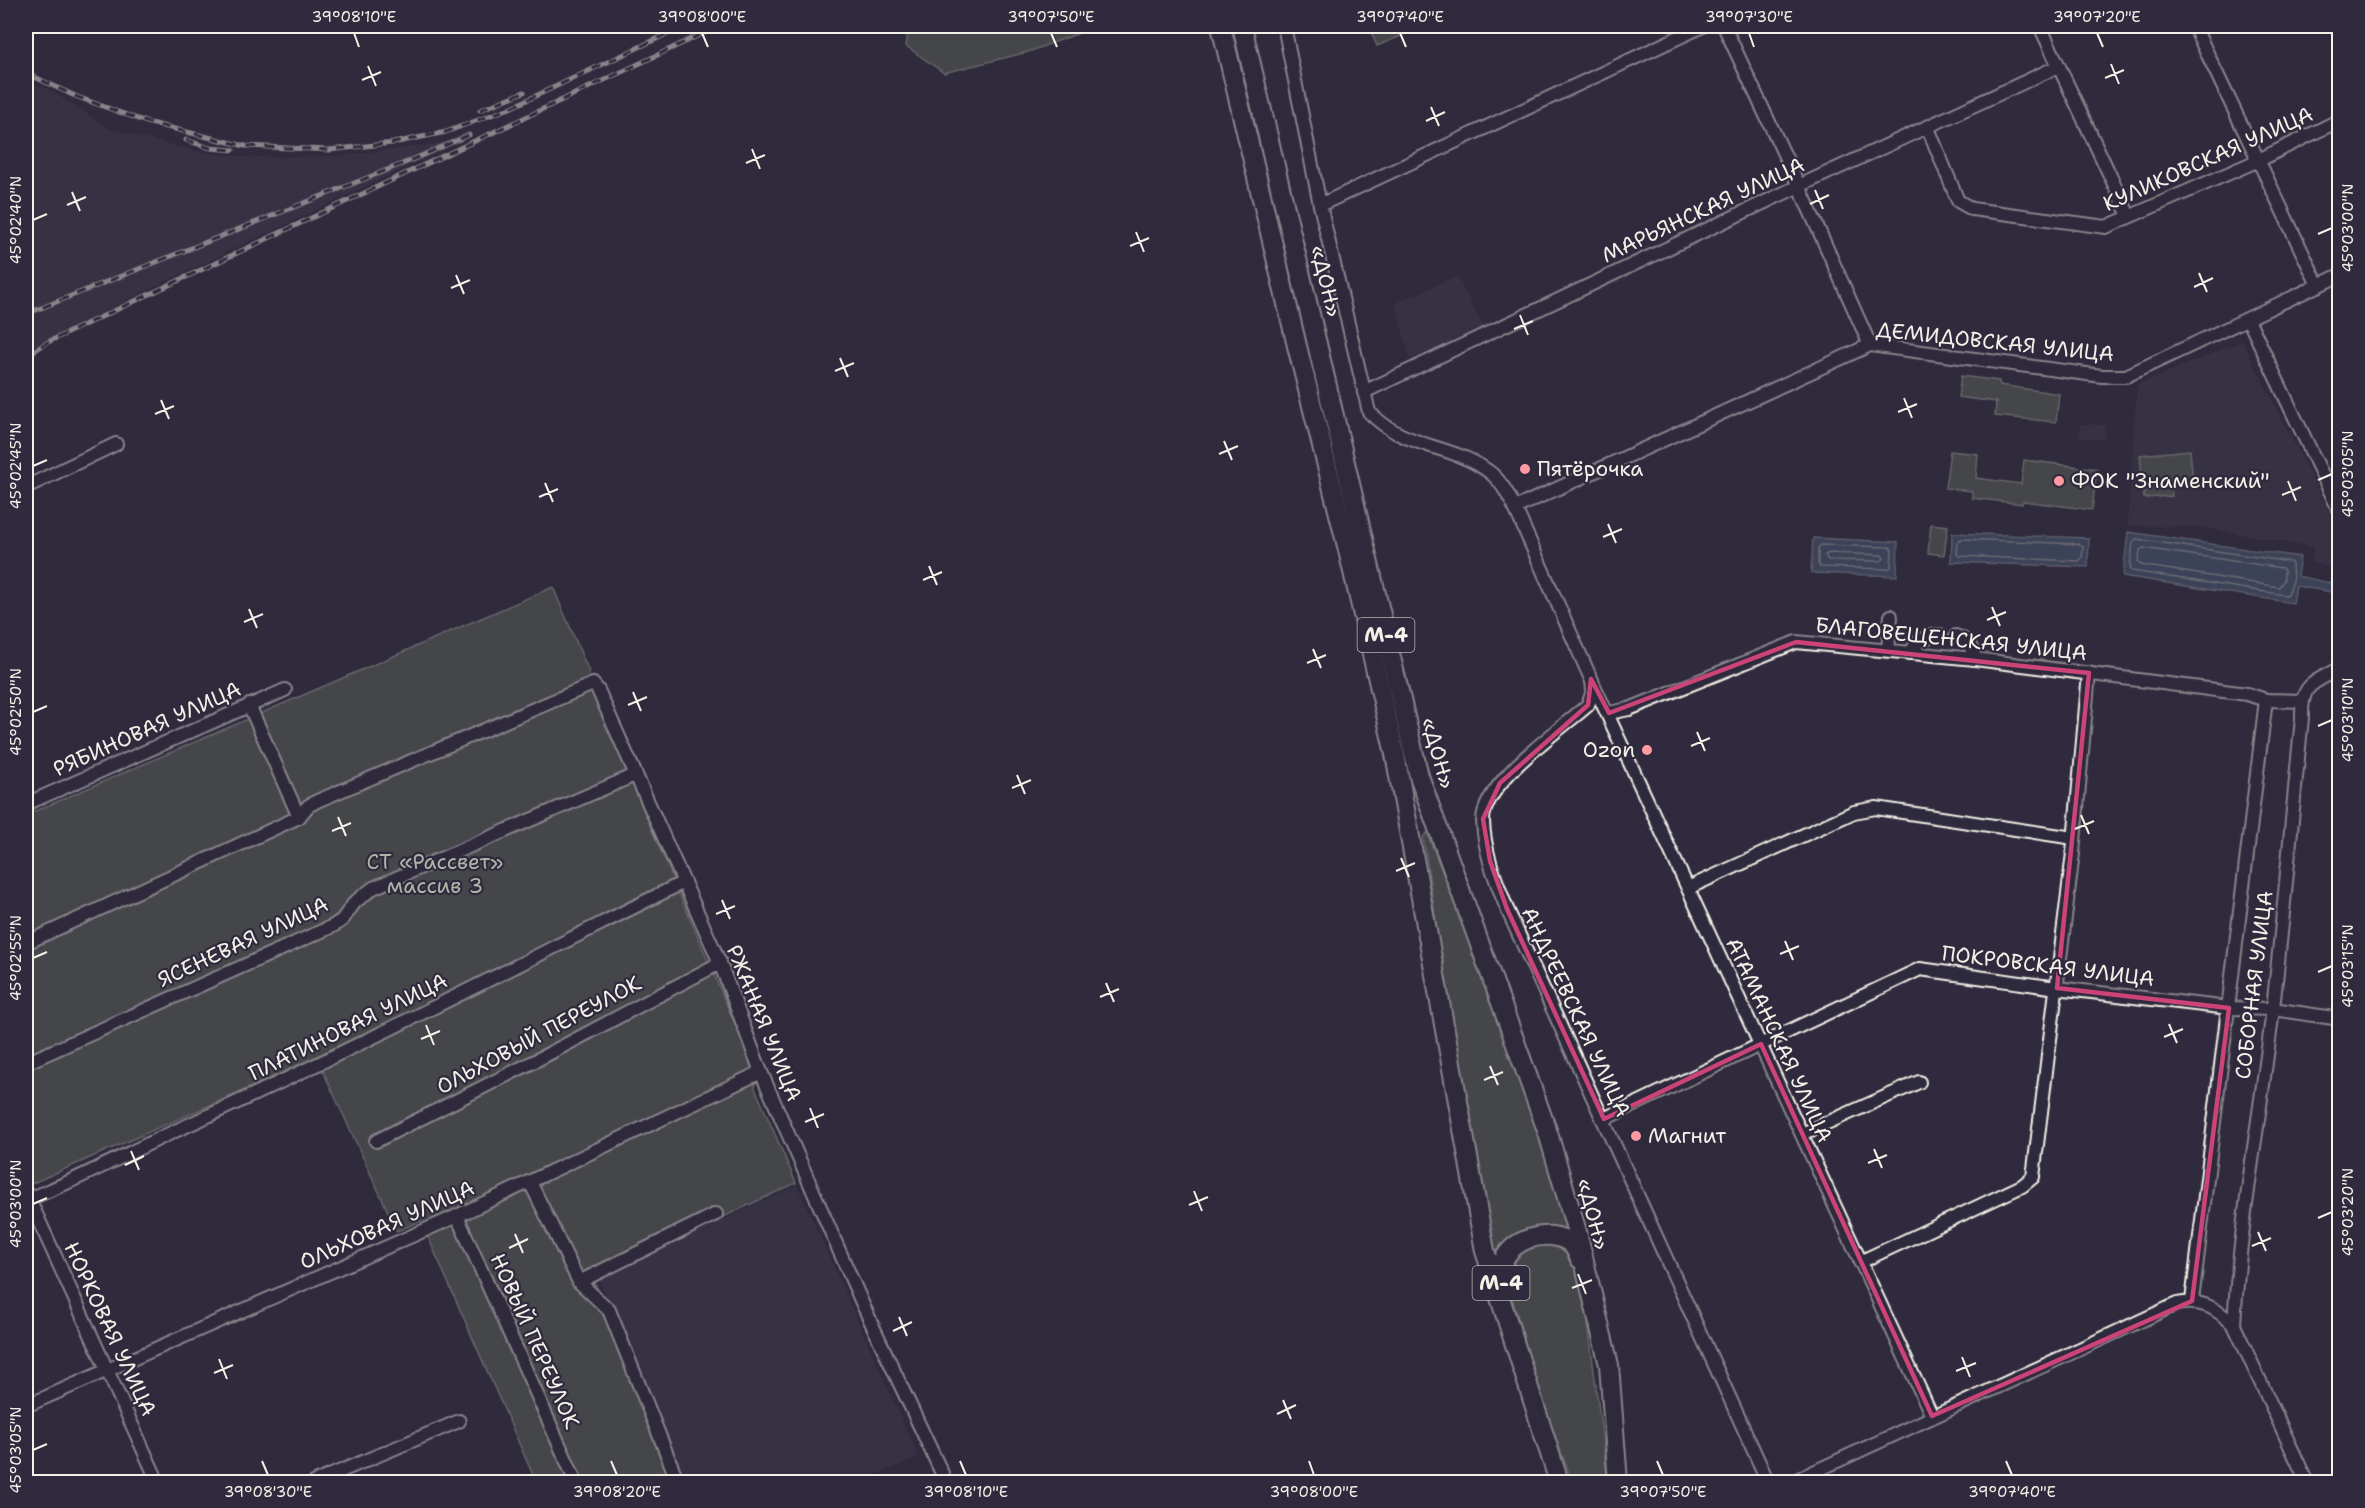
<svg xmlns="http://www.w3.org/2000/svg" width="2365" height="1508" font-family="'Shantell Sans',sans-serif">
<rect width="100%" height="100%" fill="#2f2a3d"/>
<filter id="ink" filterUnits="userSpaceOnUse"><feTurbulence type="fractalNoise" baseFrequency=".0167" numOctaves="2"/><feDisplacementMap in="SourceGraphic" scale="12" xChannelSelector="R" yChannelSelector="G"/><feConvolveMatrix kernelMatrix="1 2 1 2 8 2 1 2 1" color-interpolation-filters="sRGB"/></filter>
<g filter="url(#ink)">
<!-- built -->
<g fill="#413a50">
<polygon points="26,80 50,90 112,130 200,152 247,157 338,156 448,142 445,149 133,297 26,352"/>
<polygon points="1457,276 1483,327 1410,360 1396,303"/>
<polygon points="2242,341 2339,531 2339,570 2312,563 2313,547 2198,527 2127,526 2137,385"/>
<polygon points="2080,424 2105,425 2105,439 2080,438"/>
<polygon points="797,1185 919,1458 857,1482 684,1482 599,1279"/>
</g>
<!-- green -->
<g fill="#61695c" stroke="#aaada2" stroke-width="1.5">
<polygon points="909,26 1098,26 1028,52 944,73 906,46"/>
<polygon points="1373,26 1413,26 1415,30 1377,46 1369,27"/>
<polygon points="1961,376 1999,381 2000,385 2059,394 2056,422 1995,416 1996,402 1958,397"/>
<polygon points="2190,450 2193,482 2171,485 2172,496 2144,498 2140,455"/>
<polygon points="1950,451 1978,454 1976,478 2021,484 2024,460 2097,469 2092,510 2023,501 2022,504 1972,498 1972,491 1945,488"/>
<polygon points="1931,524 1948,526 1944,555 1928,553"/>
<polygon points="553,587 589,672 589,682 753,1066 755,1088 796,1183 593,1278 671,1482 536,1482 421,1221 397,1231 317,1058 26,1186 26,815"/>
<path d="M1427 833C1479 965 1537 1098 1568 1238 1531 1225 1519 1226 1494 1257L1469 1143 1423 837Z"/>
<path d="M1541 1241C1563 1246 1571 1256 1582 1276L1608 1482H1572L1541 1397 1510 1291C1503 1259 1516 1254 1541 1241Z"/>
</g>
<!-- water -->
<g fill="#4d5f78" stroke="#9099a5" stroke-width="1.5">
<polygon points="2128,532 2300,557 2297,576 2339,585 2339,593 2296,586 2293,603 2123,576"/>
<polygon points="1952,533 2089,538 2088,567 1951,562"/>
<polygon points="1813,538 1898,542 1897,576 1811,573"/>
</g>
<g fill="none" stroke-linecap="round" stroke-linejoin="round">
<!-- shore -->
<g stroke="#b1b7bb" stroke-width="1.5">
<polygon points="1961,539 2080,544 2083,546 2082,558 2079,561 1960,556 1957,554 1958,542"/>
<polygon points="2136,539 2290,562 2292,564 2293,581 2288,594 2285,595 2132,571 2130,568 2133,542"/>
<polygon points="1821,545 1890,547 1892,550 1891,567 1888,569 1820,567 1818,564 1818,548"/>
<polygon points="2143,548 2282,568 2284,571 2284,580 2279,587 2141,565 2138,562 2140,550"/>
<polygon points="1829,553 1882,555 1884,559 1881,561 1828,560 1825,555"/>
</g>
<!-- minor casing -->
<g stroke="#f4f1e8" stroke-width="16">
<g id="minor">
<path d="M1284 26 1320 205 1369 412C1406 450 1450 443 1488 471 1501 480 1508 495 1515 508L1591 679 1932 1416"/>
<polyline points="1724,26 1799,186 1870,345"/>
<polyline points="2040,26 2129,216"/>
<polyline points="2194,26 2318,285"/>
<polyline points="1928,128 1958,201 1972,209 2106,227 2259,160 2340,120"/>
<polyline points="1320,205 1703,26"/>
<polyline points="2248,319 2340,512"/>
<polyline points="1364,392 1799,186 2059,66"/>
<polyline points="26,487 116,444"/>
<polyline points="1515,508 1870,345 2102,376 2126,376 2340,275"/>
<path d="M1956 636C1968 640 1972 647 1975 659"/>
<polyline points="1888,650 1891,616"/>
<path d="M1910 653C1918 641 1925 635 1940 635"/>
<path d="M1592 680 1593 691 1588 705C1560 730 1483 782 1483 821 1484 852 1496 881 1507 909L1768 1482"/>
<polyline points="1609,713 1629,709 1796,642 1975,659 2247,694 2266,700 2301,701"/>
<polyline points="26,804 285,690"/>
<polyline points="299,817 308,806 317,801 593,684 598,690 720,963 761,1072 863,1305 946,1482"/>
<polyline points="1688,888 1854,812 1876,808 2074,838"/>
<polyline points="26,943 299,817 249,705"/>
<polyline points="26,1063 333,926 342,920 355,902 373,888 635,775"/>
<polyline points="1604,1119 1920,969 2057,988 2229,1008 2273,1009 2340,1019"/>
<polyline points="1802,1134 1919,1082"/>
<polyline points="376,1141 535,1061 720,963"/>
<polyline points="530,1182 579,1282 609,1310 678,1482"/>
<polyline points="26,1192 158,1482"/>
<path d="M26 1200C81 1179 133 1150 186 1126 354 1049 518 965 684 882"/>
<polyline points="457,1216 576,1482"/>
<polyline points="1860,1262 2022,1186 2033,1177 2073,853 2089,673"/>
<polyline points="579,1282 716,1214"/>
<polyline points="2192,1301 2266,700"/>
<path d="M2234 1325C2240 1219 2261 1114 2273 1008 2284 912 2292 815 2302 718 2301 683 2312 684 2340 668"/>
<polyline points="26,1406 457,1216 761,1072"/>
<polyline points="315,1482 459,1421"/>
<path d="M1792 1482 2177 1304C2202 1299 2216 1308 2234 1325L2307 1482"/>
</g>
</g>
<!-- highway casing -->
<g stroke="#f4f1e8" stroke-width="22">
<g id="highway">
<polyline points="1221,26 1297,346 1348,550 1395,754 1485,1251 1559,1482"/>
<polyline points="1242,26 1419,776 1548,1133 1577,1232 1609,1365 1618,1482"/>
<path d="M1503 1288C1493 1254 1521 1234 1552 1236 1560 1237 1568 1240 1573 1246 1576 1249 1578 1255 1580 1259"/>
</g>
</g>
<!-- minor -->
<use href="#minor" stroke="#2f2a3d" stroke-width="12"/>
<!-- highway -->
<use href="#highway" stroke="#2f2a3d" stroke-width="18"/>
<!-- rail casing -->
<g stroke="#f4f1e8" stroke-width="5">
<g id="rail">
<polyline points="26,73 75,96 146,122 245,146 329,150 393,143 446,132 510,108 684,26"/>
<polyline points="480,110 524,92"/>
<polyline points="186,140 210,148 233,150"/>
<polyline points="26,314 407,162 469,135"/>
<polyline points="26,356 48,342 719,26"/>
</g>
</g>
<!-- rail -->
<use href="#rail" stroke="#2f2a3d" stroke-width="3" stroke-dasharray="9" stroke-linecap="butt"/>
</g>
</g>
<!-- marked area -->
<path d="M0 0H2365V1508H0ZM1796 642 2089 673 2057 988 2229 1008 2192 1301 1932 1416 1761 1044 1604 1119 1507 909 1490 861 1483 819 1500 783 1588 705 1591 679 1609 713Z" fill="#2f2a3d" fill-opacity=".55" fill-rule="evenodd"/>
<path fill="none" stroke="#cc4377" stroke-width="4.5" stroke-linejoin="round" d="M1796 642 2089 673 2057 988 2229 1008 2192 1301 1932 1416 1761 1044 1604 1119 1507 909 1490 861 1483 819 1500 783 1588 705 1591 679 1609 713Z"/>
<!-- ticks -->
<path fill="none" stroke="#f4f1e8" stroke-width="2" d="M354 33 359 47M702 33 708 47M1051 33 1057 47M1400 33 1406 47M1749 33 1754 47M2097 33 2103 47M2111 64 2119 84M368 66 376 86M2105 78 2124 70M362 80 381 72M1431 107 1439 126M1426 121 1445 112M752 149 760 169M746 163 765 155M1815 190 1823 209M72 192 80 211M1810 204 1829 195M67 205 86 197M33 220 47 214M1136 232 1144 252M2318 234 2332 228M1130 246 1149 238M2199 273 2207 292M456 275 464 294M2194 287 2213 278M451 288 470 280M1520 315 1528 335M1514 329 1533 321M840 358 848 377M835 371 854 363M1904 398 1912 418M161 400 169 419M1898 412 1917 404M155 414 174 406M1224 441 1232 460M1219 454 1238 446M33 466 47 460M2318 480 2332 474M2288 481 2296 501M545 483 553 502M2282 495 2301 487M539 497 558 489M1608 524 1616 543M1603 537 1622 529M929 566 937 585M923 580 942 572M1992 607 2000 626M249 609 257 628M1987 620 2006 612M244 622 263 614M1313 649 1321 668M1307 663 1326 655M633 692 641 711M628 705 647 697M33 712 47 706M2318 726 2332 720M1697 732 1705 751M1691 746 1710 738M1017 775 1025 794M1012 788 1031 780M2081 815 2089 834M338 817 346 836M2075 829 2094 821M332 831 351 823M1401 858 1409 877M1396 871 1415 863M722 900 730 919M716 914 735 906M1785 941 1793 960M1780 954 1799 946M33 958 47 952M2318 972 2332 966M1106 983 1114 1002M1100 997 1119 989M2169 1024 2177 1043M426 1025 434 1045M2164 1037 2183 1029M421 1039 440 1031M1490 1066 1498 1085M1484 1080 1503 1072M810 1108 818 1128M805 1122 824 1114M1874 1149 1882 1168M131 1151 139 1170M1868 1163 1887 1155M125 1165 144 1156M1194 1191 1202 1211M33 1204 47 1198M1189 1205 1208 1197M2318 1218 2332 1212M2258 1232 2266 1251M515 1234 523 1253M2252 1246 2271 1238M509 1248 528 1239M1578 1274 1586 1294M1572 1288 1592 1280M899 1317 907 1336M893 1331 912 1322M1962 1357 1970 1377M219 1359 227 1379M1956 1371 1976 1363M214 1373 233 1365M1283 1400 1291 1419M1277 1414 1296 1405M33 1450 47 1444M262 1461 268 1475M611 1461 617 1475M960 1461 966 1475M1309 1461 1314 1475M1657 1461 1663 1475M2006 1461 2012 1475"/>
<!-- markers -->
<g fill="#ff9aa2" stroke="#2f2a3d" stroke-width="2">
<circle cx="1525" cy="469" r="6"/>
<circle cx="2059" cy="481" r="6"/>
<circle cx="1647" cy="750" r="6"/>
<circle cx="1636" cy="1136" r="6"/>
</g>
<g text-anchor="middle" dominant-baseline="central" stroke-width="4.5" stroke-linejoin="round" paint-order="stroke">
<!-- shield labels -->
<g fill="#2f2a3d" stroke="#b9b5b5" stroke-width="1.5">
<rect x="1357.5" y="618" width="57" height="34" rx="4.5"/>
<rect x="1472.5" y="1266" width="57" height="34" rx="4.5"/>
</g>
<g font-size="20" font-weight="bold" fill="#f4f1e8">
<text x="1386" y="635">М-4</text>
<text x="1501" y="1283">М-4</text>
</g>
<!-- street labels -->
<g font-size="21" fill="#f4f1e8" stroke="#2f2a3d">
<text transform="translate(2208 159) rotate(-24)">КУЛИКОВСКАЯ УЛИЦА</text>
<text transform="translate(1703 210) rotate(-25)">МАРЬЯНСКАЯ УЛИЦА</text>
<text transform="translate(1326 281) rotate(77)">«ДОН»</text>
<text transform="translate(1995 342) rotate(6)">ДЕМИДОВСКАЯ УЛИЦА</text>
<text transform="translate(1951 639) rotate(6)">БЛАГОВЕЩЕНСКАЯ УЛИЦА</text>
<text transform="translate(147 729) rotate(-24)">РЯБИНОВАЯ УЛИЦА</text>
<text transform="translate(1438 753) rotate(75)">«ДОН»</text>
<text transform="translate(243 942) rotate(-25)">ЯСЕНЕВАЯ УЛИЦА</text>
<text transform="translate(2048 966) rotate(7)">ПОКРОВСКАЯ УЛИЦА</text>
<text transform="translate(2254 985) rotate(-83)">СОБОРНАЯ УЛИЦА</text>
<text transform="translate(1576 1012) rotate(65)">АНДРЕЕВСКАЯ УЛИЦА</text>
<text transform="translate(764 1023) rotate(68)">РЖАНАЯ УЛИЦА</text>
<text transform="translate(348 1027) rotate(-26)">ПЛАТИНОВАЯ УЛИЦА</text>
<text transform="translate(539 1035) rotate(-28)">ОЛЬХОВЫЙ ПЕРЕУЛОК</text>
<text transform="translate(1779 1040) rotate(65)">АТАМАНСКАЯ УЛИЦА</text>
<text transform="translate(1593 1214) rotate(76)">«ДОН»</text>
<text transform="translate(387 1225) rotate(-24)">ОЛЬХОВАЯ УЛИЦА</text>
<text transform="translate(110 1329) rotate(65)">НОРКОВАЯ УЛИЦА</text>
<text transform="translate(535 1341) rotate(66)">НОВЫЙ ПЕРЕУЛОК</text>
</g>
<!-- poi labels -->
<g font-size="21" fill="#f4f1e8" stroke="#2f2a3d" text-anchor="start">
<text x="1537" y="469">Пятёрочка</text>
<text x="2071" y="481">ФОК "Знаменский"</text>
<text x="1635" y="750" text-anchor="end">Ozon</text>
<text x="1648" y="1136">Магнит</text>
</g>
<!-- park labels -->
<g font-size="21" fill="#b2b4a9" stroke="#2f2a3d">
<text x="435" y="862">СТ «Рассвет»<tspan x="435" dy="24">массив 3</tspan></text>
</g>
</g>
<!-- margin -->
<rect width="2365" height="1508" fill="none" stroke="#2f2a3d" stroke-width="66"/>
<rect x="33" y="33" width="2299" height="1442" fill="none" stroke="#f4f1e8" stroke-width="2"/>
<g font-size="15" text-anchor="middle" fill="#f4f1e8">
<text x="354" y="22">39°08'10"E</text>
<text x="702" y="22">39°08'00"E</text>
<text x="1051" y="22">39°07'50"E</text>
<text x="1400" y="22">39°07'40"E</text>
<text x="1749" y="22">39°07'30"E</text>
<text x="2097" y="22">39°07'20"E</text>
<text transform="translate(16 220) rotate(-90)" y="5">45°02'40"N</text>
<text transform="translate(2348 228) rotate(-90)" y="5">45°03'00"N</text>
<text transform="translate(16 466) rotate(-90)" y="5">45°02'45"N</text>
<text transform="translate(2348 474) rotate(-90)" y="5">45°03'05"N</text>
<text transform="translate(16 712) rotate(-90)" y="5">45°02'50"N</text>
<text transform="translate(2348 720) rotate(-90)" y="5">45°03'10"N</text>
<text transform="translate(16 958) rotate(-90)" y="5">45°02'55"N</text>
<text transform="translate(2348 966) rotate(-90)" y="5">45°03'15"N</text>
<text transform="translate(16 1204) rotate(-90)" y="5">45°03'00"N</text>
<text transform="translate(2348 1212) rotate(-90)" y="5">45°03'20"N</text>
<text transform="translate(16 1450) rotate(-90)" y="5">45°03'05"N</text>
<text x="268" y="1497">39°08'30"E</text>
<text x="617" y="1497">39°08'20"E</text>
<text x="966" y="1497">39°08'10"E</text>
<text x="1314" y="1497">39°08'00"E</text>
<text x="1663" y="1497">39°07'50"E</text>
<text x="2012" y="1497">39°07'40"E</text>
</g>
</svg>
